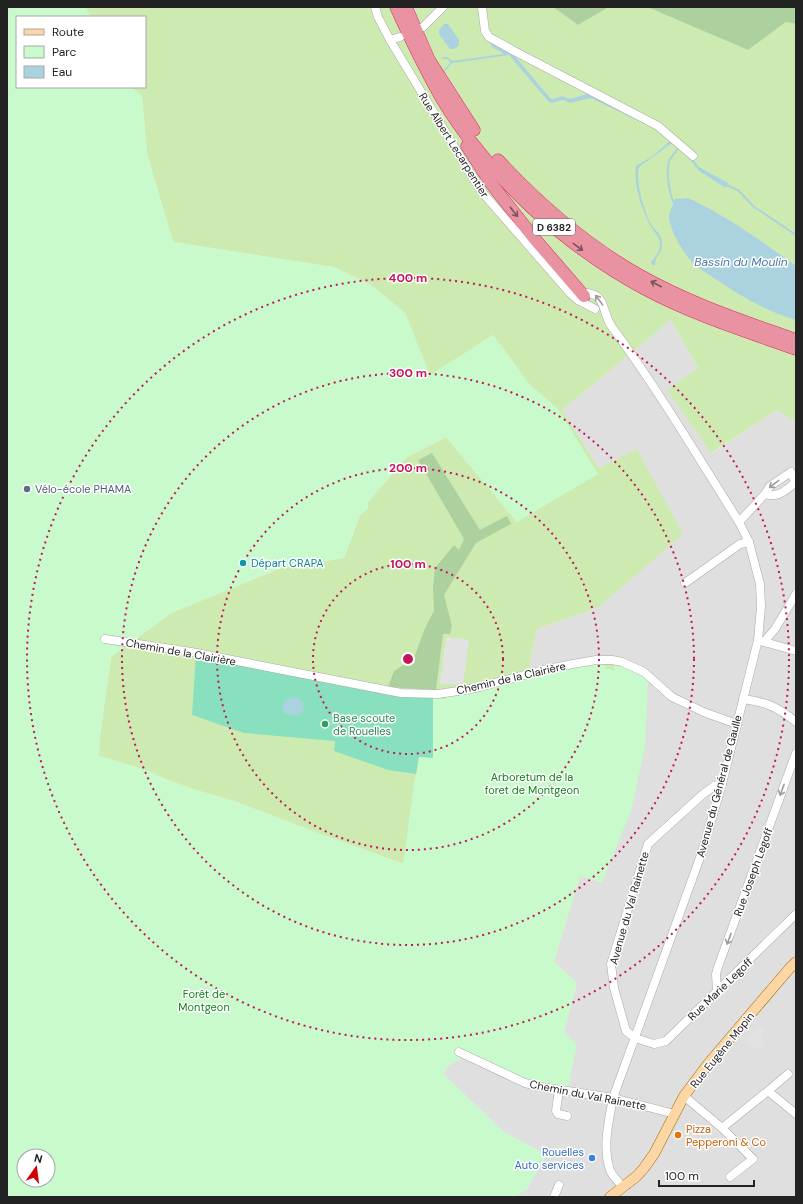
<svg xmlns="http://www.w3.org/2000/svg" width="803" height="1204" font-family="'DM Sans',sans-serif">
<rect width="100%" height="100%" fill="#f2efe9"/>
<!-- residential -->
<polygon fill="#e0dfdf" points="671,320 698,368 668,390 712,453 777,410 796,422 796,1197 514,1197 527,1189 546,1155 504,1132 443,1074 448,1066 467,1055 564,1032 577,983 554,962 580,876 645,746 645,727 529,667 537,629 599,607 637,450 599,468 562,410"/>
<!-- grass -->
<polygon fill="#cdebb0" points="86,7 553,7 578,25 609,7 647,7 748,50 786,22 796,24 796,422 777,410 711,453 667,390 698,368 671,320 562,410 599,468 637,449 683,534 599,607 537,629 529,667 534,670 580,659 607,657 646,670 648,681 645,746 632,808 602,883 580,876 554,962 404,864 318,833 234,801 196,790 168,780 146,770 99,756 100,735 113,643 128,645 171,613 281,568 344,558 360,515 368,502 407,457 446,437 517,522 558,409 530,385 493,335 430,376 405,313 371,285 333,267 173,242 147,154 142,96 131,87 145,87 145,17 90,17"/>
<!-- forest -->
<g fill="#add19e">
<polygon points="553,7 609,7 578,25"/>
<polygon points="647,7 796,7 796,24 786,22 748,50"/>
<polygon points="432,453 480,530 507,516 511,524 476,543 444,595 452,626 450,634 443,634 436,690 388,687 394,671 414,658 425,628 434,611 433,588 435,568 454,545 459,550 464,539 418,460"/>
</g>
<!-- park -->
<path fill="#c8facc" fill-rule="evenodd" d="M7 7H86L90 17H17V87H131L142 96 147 154 173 242 333 267 371 285 405 313 430 375 493 335 530 385 558 409 598 474 517 522 446 437 407 457 368 502V509L360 515 344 558 281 568 171 613 111 657 100 735 99 756 146 770 168 780 196 790 234 801 318 833 403 864 418 757H433V696H438L440 699H445L447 696 575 666 603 663 607 669 614 670 615 663 644 676 648 681 645 746 632 808 602 883 580 876 554 962 577 983 564 1032 577 1045 568 1088 513 1078 467 1055 448 1066 443 1074 504 1132 546 1155 527 1189 514 1197H7ZM24 1156H48V1180H24Z"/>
<!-- pitch -->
<polygon fill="#88e0be" points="196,655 433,696 433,758 419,757 416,774 388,770 334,751 335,741 244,733 192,715"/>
<!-- parking -->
<g fill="#e2e2e2">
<polygon points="446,637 469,640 463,684 440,684"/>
<polygon points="757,1026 764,1030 761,1038 765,1042 764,1047 761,1051 744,1040"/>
</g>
<!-- water -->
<g fill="#aad3df">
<polygon points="444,24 448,24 459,40 459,45 454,49 450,49 439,34 439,30"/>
<path d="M490 42 513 54 550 98 553 99 562 96 570 99 590 93 655 125 686 151 699 167 728 183 726 188 699 171 689 158 672 143 639 167C635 181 645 216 653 227 659 234 662 236 662 246 662 251 659 253 657 257 655 260 656 263 655 265H652L651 262C654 259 659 252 660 247 661 236 654 233 650 225 642 211 633 182 636 166L651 157 670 141 657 130 649 126 591 98 570 103 563 100 551 103 549 102 509 55 452 63 447 69 443 73 442 72 451 62 447 59H442V57H447L452 61 504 54 492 47Z"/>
<path d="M688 198C725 215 762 241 796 266V320C767 312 739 295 714 278 707 273 698 269 692 262 684 254 670 230 669 219 669 211 673 206 675 199Z"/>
<polygon points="294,697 299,699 304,704 303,711 299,716 284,713 282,709 285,700"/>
</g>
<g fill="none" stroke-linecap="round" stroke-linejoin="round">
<!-- stream -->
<g stroke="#aad3df" stroke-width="2">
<polyline points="726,185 738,190 753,206 796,235"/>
<path d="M674 203C669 193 666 171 669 161 671 157 676 152 678 148"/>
</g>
<!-- minor casing -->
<g stroke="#a9a9a9" stroke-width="9">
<g id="minor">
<polyline points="375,7 378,17 390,40 481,191 570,293 578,300 595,309"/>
<polyline points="482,7 485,31 489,37 516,52 658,126 693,156"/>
<polyline points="423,27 443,7"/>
<polyline points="390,40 400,37"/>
<path d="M578 300 587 293C607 295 602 314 612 327 657 388 698 457 739 522L749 542 760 584 761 607 758 640 722 784 702 852 613 1098C609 1120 602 1147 610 1170 612 1176 619 1182 623 1187"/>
<path d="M739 522 765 494 770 486 791 472 795 483C785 491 778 498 765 494"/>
<polyline points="685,583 740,544 749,542"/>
<polyline points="105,639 191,652 401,693 438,694 458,691 476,688 543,670 573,664 596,660 612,660 622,662 644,672 672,697 706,713 737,724"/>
<polyline points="761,641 796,651"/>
<polyline points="764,642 775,629 796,594"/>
<path d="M743 699C766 702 778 707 796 722"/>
<polyline points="722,784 714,786 702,795 648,844 611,964 614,988 626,1031 635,1038 654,1044 666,1041 796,914"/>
<polyline points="717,992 716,974 718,967 796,753"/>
<polyline points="459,1052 525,1083 542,1087 613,1098 675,1114"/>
<polyline points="559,1090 556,1111 558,1114 567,1116"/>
<polyline points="768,1091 788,1074"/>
<polyline points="684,1096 722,1128 768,1091 796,1114"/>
<polyline points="722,1128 753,1159 730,1177"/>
<polyline points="554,1197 559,1185"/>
</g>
</g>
<!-- major casing -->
<g stroke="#a06b00" stroke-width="11">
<polyline id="major" points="610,1197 637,1176 644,1168 654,1154 684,1096 708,1064 789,969 796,962"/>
</g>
<!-- highway casing -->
<g stroke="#dc2a67" stroke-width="13">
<g id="highway">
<path d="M396 7C410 38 425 69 442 99 489 177 565 246 645 289 692 314 745 331 796 349"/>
<polyline points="406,7 429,60 474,130"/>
<polyline points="467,146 490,182 534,238 584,296"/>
<path d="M498 160C540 205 586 245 639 275 688 303 743 321 796 340"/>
</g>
</g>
<!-- minor -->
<use href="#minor" stroke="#fff" stroke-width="8"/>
<!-- major -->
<use href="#major" stroke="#fcd6a4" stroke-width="10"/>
<!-- highway -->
<use href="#highway" stroke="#e892a2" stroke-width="12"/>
</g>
<!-- one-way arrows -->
<defs><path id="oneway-shaft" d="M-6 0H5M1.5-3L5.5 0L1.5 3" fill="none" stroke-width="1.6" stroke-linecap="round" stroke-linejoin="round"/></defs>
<g stroke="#7b545c">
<use href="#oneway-shaft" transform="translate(514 212) rotate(52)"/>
<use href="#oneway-shaft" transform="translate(578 247) rotate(37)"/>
<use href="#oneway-shaft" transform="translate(656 284) rotate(-153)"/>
</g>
<g stroke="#9c9c9c">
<use href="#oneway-shaft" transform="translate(599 300) rotate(-127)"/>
<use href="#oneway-shaft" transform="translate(774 484) rotate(142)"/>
<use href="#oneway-shaft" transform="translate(782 790) rotate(110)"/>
<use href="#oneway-shaft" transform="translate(729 939) rotate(110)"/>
</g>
<!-- distance rings -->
<g fill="none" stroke="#c2185b" stroke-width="2" stroke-dasharray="2 4">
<circle cx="408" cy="659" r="95"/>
<circle cx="408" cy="659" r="191"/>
<circle cx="408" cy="659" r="286"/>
<circle cx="408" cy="659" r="381"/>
</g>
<!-- markers -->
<circle fill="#5c6f8a" stroke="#fff" stroke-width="1.5" cx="27" cy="489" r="4"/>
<circle fill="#0f9aa8" stroke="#fff" stroke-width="1.5" cx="243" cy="563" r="4"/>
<circle fill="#2e9e5b" stroke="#fff" stroke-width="1.5" cx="325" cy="724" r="4"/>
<circle fill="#e8710a" stroke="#fff" stroke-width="1.5" cx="678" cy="1135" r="4"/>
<circle fill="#3f7fe0" stroke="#fff" stroke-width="1.5" cx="592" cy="1158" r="4"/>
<g text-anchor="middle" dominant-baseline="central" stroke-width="3" stroke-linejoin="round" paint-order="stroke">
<!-- shield labels -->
<rect fill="#fff" stroke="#646464" stroke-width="1" x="533" y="219" width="42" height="16" rx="3"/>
<g font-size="10" font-weight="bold" fill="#222">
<text x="554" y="227">D 6382</text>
</g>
<!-- street labels -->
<g font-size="11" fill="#222" stroke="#fff">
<text transform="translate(454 145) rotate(58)">Rue Albert Lecarpentier</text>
<text transform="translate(181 652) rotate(10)">Chemin de la Clairière</text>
<text transform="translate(511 678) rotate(-13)">Chemin de la Clairière</text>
<text transform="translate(719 786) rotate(-75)">Avenue du Général de Gaulle</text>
<text transform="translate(753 872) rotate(-70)">Rue Joseph Legoff</text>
<text transform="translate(629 908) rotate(-74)">Avenue du Val Rainette</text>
<text transform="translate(720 989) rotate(-44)">Rue Marie Legoff</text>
<text transform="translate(722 1050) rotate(-51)">Rue Eugène Mopin</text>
<text transform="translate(588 1095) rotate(11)">Chemin du Val Rainette</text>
</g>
<!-- service labels -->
<g font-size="11" fill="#4e5e75" stroke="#fff" text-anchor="start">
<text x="35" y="489">Vélo-école PHAMA</text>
</g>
<!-- culture labels -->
<g font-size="11" fill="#0d838f" stroke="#fff" text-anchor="start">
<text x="251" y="563">Départ CRAPA</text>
</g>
<!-- leisure labels -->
<g font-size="11" fill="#27864d" stroke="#fff" text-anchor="start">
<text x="333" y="718">Base scoute<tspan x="333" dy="13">de Rouelles</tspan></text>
</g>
<!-- park labels -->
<g font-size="11" fill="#0c8416" stroke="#fff">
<text x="532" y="777">Arboretum de la<tspan x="532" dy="13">foret de Montgeon</tspan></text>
<text x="204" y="994">Forêt de<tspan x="204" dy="13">Montgeon</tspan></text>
</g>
<!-- food labels -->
<g font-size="11" fill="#c56008" stroke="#fff" text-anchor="start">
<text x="686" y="1129">Pizza<tspan x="686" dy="13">Pepperoni &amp; Co</tspan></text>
</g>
<!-- shop labels -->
<g font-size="11" fill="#366cbe" stroke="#fff" text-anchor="end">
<text x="584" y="1152">Rouelles<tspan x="584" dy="13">Auto services</tspan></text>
</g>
<!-- water labels -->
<g font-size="12" font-style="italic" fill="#4a7aab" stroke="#fff">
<text x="741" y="262">Bassin du Moulin</text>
</g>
</g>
<circle cx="408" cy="659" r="6" fill="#c2185b" stroke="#fff" stroke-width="2"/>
<g font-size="12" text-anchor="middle" font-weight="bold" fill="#c2185b" stroke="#fff" stroke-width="3" stroke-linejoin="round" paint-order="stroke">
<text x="408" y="282">400 m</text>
<text x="408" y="377">300 m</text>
<text x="408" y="472">200 m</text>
<text x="408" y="568">100 m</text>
</g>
<!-- border -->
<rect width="803" height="1204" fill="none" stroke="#222222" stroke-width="16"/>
<!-- legend -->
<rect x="16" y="16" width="130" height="72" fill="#ffffff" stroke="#a7a7a7"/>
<rect x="24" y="29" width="20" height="6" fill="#fcd6a4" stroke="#a7a7a7"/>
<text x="52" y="36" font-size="12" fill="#222222">Route</text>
<rect x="24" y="46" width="20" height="12" fill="#c8facc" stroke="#a7a7a7"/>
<text x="52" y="56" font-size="12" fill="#222222">Parc</text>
<rect x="24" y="66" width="20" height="12" fill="#aad3df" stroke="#a7a7a7"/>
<text x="52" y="76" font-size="12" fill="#222222">Eau</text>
<!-- north arrow -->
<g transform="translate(36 1168) rotate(14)"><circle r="19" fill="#ffffff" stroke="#a7a7a7"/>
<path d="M0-3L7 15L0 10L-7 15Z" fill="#d40000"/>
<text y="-6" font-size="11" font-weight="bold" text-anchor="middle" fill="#222222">N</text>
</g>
<!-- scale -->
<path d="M659 1180v6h95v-6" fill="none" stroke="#222222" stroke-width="2"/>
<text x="665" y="1180" font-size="12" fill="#222222" stroke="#ffffff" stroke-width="3" paint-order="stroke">100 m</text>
</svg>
